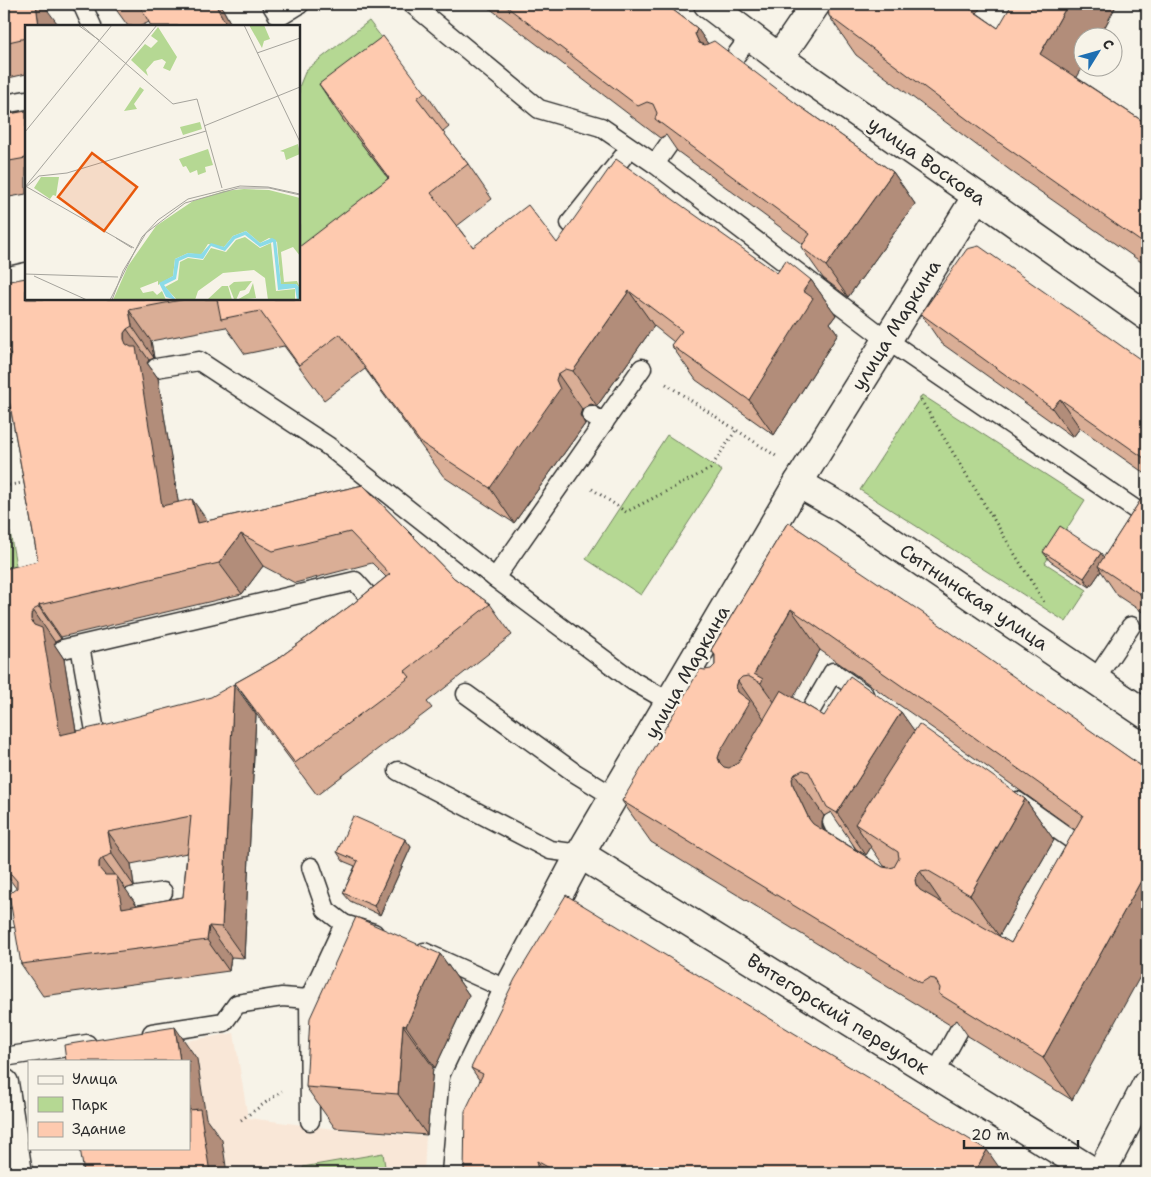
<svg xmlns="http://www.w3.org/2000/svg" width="1151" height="1177" font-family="'Shantell Sans',sans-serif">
<rect width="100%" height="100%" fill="#f7f3e8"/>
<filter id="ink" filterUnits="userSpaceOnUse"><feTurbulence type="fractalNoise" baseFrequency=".02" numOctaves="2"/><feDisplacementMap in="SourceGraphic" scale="10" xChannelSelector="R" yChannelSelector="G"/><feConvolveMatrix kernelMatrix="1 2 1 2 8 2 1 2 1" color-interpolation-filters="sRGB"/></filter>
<g filter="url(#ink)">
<!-- built -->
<polygon fill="#f9e7d7" points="234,1033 248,1118 334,1129 426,1136 424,1173 99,1173 189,1148 189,1061 82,1061 82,1058"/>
<!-- green -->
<g fill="#b5d893" stroke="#70825f">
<polygon points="369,21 407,71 344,120 385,175 469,169 279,316 240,325 235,299 299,299 299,87 306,70"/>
<polygon points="922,395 1085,500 1045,563 1087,590 1066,622 860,490"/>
<polygon points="667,435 722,471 641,595 586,559"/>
<polygon points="10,532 21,593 4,597 4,533"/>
<polygon points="383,1153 386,1173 304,1173 303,1167"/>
</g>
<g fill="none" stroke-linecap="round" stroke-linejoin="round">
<!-- service casing -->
<g stroke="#2b2b2b" stroke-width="21">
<g id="service">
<polyline points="82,4 92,26"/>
<polyline points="271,4 279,17 300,4"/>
<polyline points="412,4 539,109 601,127 655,164 887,340 1142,514 1136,528"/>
<polyline points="728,66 751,35"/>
<polyline points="4,104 26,100"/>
<polyline points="655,164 669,144"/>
<polyline points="570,223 630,148"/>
<polyline points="4,277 26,272"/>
<polyline points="156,368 199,361 328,446 495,578"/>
<polyline points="642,368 495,578 633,681 670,702"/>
<polyline points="591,415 604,423"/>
<polyline points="80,646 98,748 100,747"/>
<polyline points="63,649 355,581 382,611"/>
<polyline points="1095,680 1131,626"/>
<polyline points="466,694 575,773 614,797"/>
<polyline points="800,729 833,672 864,694"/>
<polyline points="398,771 550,850 580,854"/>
<polyline points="1017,801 1082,847 1078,854"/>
<polyline points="832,822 848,856 852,858"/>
<polyline points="311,867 326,910 344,924 374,933"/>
<polyline points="131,897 163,892"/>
<polyline points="4,919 29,915"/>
<polyline points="424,952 508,990"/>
<polyline points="152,1033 224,1022 237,1004 282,997 309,999"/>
<polyline points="4,1057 87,1044"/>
<polyline points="935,1074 959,1030"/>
<polyline points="310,1121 309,999 344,924"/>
</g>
</g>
<!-- minor casing -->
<g stroke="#2b2b2b" stroke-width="31">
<g id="minor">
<polyline points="779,58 816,4"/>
<polyline points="798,483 842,508 1147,715"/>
<polyline points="580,854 1095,1173"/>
<polyline points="456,1173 464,1082 508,990 580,854 798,483 977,196"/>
<polyline points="1101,1173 1147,1084"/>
</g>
</g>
<!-- tertiary casing -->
<g stroke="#2b2b2b" stroke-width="31">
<g id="tertiary">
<polyline points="708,4 779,58 977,196 1147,316"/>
<polyline points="4,1083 18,1173"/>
</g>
</g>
<!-- path -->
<g stroke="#2b2b2b" stroke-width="3" stroke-dasharray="1 4" stroke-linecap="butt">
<polyline points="666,384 776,456"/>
<polyline points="921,400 1044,602"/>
<polyline points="4,486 28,482"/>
<polyline points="592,489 626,512 710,469 736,430"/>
<polyline points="241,1120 282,1091"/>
</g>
<!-- service -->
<use href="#service" stroke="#f7f3e8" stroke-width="18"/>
<!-- minor -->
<use href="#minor" stroke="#f7f3e8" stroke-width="28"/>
<!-- tertiary -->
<use href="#tertiary" stroke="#f7f3e8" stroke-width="28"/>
</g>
<!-- wall -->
<g fill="#daae96" stroke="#2b2b2b" fill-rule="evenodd">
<polygon points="4,4 57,23 57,26 26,26 26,74 4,79"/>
<polygon points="112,4 220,4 232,26 151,26 149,22 141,26 128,26"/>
<polygon points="484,4 665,4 697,28 708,44 798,105 893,172 915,204 848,297 823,278 801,247 803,244 677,151 666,135 660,138"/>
<polygon points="828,4 983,4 977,13 998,28 1117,4 1099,38 1084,38 1084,65 1076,77 1147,124 1147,266 1015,174 856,55 829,16"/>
<path d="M319 84 425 92 449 127 443 132 468 164 492 199 457 226 473 247 557 243 777 273 811 280 836 315 830 323 838 334 774 435 696 380 671 345 674 342 654 326 597 406 591 404 582 409 580 415 585 424 514 523 444 477 365 369 324 400 284 346 245 354 226 327 151 341 154 358 149 360 147 363 158 378 178 502 207 521 363 485 454 578 490 604 512 635 427 702 432 708 317 795 257 715 235 683 276 660 354 603 386 577 372 563 295 583 263 566 242 594 61 637V639L55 642 54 644 64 659 76 731 256 715 244 958 231 957 229 971 43 996 21 964 16 888 5 873 38 561 4 372V282L26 299H299L388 178 343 120ZM187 853 183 897 137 905 125 889 134 886 131 864Z"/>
<polygon points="4,110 7,114 26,111 26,194 4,198"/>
<polygon points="921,314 1147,364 1147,475 1080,428 1073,437 941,343"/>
<polygon points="1147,490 1147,615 1118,596 1101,571 1090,587 1050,561 1043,552 1104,557"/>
<path d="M788 522 1147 770 1072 1100 968 1036 957 1020 950 1025 651 842 622 801 711 669 715 665V656L711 650ZM820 650 951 741 1075 830 1011 943 999 936 1054 840 1025 799 914 731 901 712 824 716 793 697ZM831 812 856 849 866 855 871 847 884 866 887 867H883L824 830 822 827V821L824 816Z"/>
<polygon points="405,839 411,847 380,915 350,901 343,893 355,866 343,861 337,852"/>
<polygon points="440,954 469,995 435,1068 433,1067 427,1135 335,1128 306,1087"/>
<polygon points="471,1068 1003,1173 464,1173 480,1081"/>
</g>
<!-- shaded-wall -->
<g fill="#b28d7a" stroke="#2b2b2b">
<polygon points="36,4 43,4 57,23 57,26 39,26"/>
<polygon points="215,4 220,4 232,26 227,26"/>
<polygon points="951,4 983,4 967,27"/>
<polygon points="1068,4 1117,4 1099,38 1084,38 1084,65 1068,93 1040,54"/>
<polygon points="697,28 719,60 699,43 695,34"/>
<polygon points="893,172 915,204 848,297 826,266"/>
<polygon points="811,280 836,315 830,323 838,334 774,435 749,400 803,291"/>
<polygon points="629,291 654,326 597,406 573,371"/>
<polygon points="129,310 151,341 154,358 132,326"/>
<polygon points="127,329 149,360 147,363 158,378 184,537 162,506 124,339 124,333"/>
<polygon points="558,374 582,409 580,415 585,424 514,523 490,488"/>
<polygon points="1060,399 1080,428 1073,437 1052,408"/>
<polygon points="192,499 214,530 198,523"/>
<polygon points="241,534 263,566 242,594 219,563"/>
<polygon points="1101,553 1107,562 1098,566 1101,571 1090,587 1084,578"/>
<polygon points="1147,583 1147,605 1140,594"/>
<polygon points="39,605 61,637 61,639 39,607"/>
<polygon points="791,609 820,650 786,711 790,724 754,674"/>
<polygon points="33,610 55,642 54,644 64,659 82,767 60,735 31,620 31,615"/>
<polygon points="738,681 767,723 749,794 720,763 718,758 738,692 736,687"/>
<polygon points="234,684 256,715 244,958 222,927"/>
<polygon points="901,712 930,753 855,824 871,847 866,855 837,813"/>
<polygon points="795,774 824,816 822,821 822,827 838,861 809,819 793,785 792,779"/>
<polygon points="1025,799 1054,840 999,936 970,895"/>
<polygon points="108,832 131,864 134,886 112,854"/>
<polygon points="405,839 411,847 380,915 374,906"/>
<polygon points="102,858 117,879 116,875 138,907 122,908 99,868 99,862"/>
<polygon points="1147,870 1147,964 1072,1100 1043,1058"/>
<polygon points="920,871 949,913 946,927 916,885 915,880"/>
<polygon points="209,926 231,957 229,971 207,940"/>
<polygon points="440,954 469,995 435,1068 406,1026"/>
<polygon points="403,1025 433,1067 427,1135 398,1094"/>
<polygon points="175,1027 197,1059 206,1118 222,1140 227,1173 210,1173 189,1112 189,1061 180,1061"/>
<polygon points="987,1150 1003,1173 974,1173"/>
<polygon points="537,1161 546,1173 537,1173"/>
</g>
<!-- building -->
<g fill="#fecaaf" stroke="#2b2b2b" fill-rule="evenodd">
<polygon points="4,4 36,4 39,26 26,26 26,38 4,43"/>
<polygon points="139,4 215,4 227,26 151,26"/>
<polygon points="503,4 665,4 697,28 695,34 699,43 705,45 714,41 798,105 893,172 826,266 801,247 810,234 655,119 657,113 653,104 647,102 638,106"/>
<polygon points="828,4 963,4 998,28 1012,4 1068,4 1040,54 1147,124 1147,246 987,134 829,16"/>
<polygon points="383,36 425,92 417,98 468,164 431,193 473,247 528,205 557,243 616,159 777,273 786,260 811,280 803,291 813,298 749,400 671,345 682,331 629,291 573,371 566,369 558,374 556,380 560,389 490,488 420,442 340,334 299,365 260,311 221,319 217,299 299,299 299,247 389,178 319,84"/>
<polygon points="26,111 26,158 4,162 4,115"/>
<polygon points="979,246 1147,364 1147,460 1060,399 1052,408 921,314 967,249"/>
<path d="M26 278V299H186L129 310 132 326 127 329 124 333V339L126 344 131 347H136L162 506 192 499 198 523 363 485 454 578 490 604 405 671 410 677 295 763 235 683 276 660 354 603 390 574 350 532 273 551 241 534 219 563 39 605V607L33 610 31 615V620L34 625 42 628 60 735 108 724 211 697 234 684 222 927 209 926 207 940 21 964 9 894 17 888V881L11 874 5 873 4 862V569L38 561 4 372V367L8 365 11 356 8 350 4 348V282ZM191 816 183 897 122 908 116 875H105L99 868V862L102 858 112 854 108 832Z"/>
<polygon points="1147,490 1147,583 1140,594 1098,566"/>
<path d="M788 522 923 613 1147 770V870L1043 1058 939 994 940 988 935 979 929 978 921 983 622 801 700 669 705 670 711 669 715 665V655L711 650ZM791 609 922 700 1083 815 1011 943 920 890 916 885 915 880 920 871 927 870 970 895 1025 799 919 724 855 824 898 852 899 858 894 867 889 868 883 867 813 824 809 819 793 785 792 779 795 774 803 770 809 772 827 807 837 813 901 712 850 676 824 716 781 690 738 763 729 768 724 767 720 763 718 758 720 752 750 701 738 692 736 687 738 681 742 677 748 676 761 683 763 679 754 674Z"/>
<polygon points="1060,526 1101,553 1084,578 1043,552"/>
<polygon points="353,816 405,839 374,906 343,893 358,861 337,852"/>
<polygon points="566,895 987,1150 974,1173 558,1173 537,1161 537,1173 464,1173 465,1111 483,1074 471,1068 515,979"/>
<polygon points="356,917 440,954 406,1026 403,1025 398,1094 306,1087 310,1018"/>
<polygon points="175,1027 180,1061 66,1061 64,1045"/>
<polygon points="200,1109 210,1173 84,1173 80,1148 189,1148 189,1110"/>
<polygon points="1147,1155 1147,1173 1138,1173"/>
</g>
</g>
<g text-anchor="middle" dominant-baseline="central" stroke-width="5" stroke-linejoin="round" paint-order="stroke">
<!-- street labels -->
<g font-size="19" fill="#2b2b2b" stroke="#f7f3e8">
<text transform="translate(927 161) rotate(35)">улица Воскова</text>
<text transform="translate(896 325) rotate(-58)">улица Маркина</text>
<text transform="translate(974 597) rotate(34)">Сытнинская улица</text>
<text transform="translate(687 672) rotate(-60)">улица Маркина</text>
<text transform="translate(838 1014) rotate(32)">Вытегорский переулок</text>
</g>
</g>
<!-- overview -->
<g transform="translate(25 25)">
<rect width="275" height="275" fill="#f7f3e8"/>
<path d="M224 0H239L245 14 239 16 237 23ZM133 2 152 32 145 46 138 43 141 37 137 34 129 36 121 45 123 51 106 35 120 19 126 23 133 16 126 11ZM115 62 119 65 109 79 112 84 99 86ZM175 97 177 104 158 110 155 102ZM273 119 275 129 261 135 259 127 255 126ZM183 124 188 140 180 142 181 147 173 150 172 145 165 148 161 141 158 142 154 134ZM16 152H34L31 171 28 170 25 174 9 163ZM219 164 244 165 275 173V231L268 222 256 227 259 257 272 256 275 263 271 259 256 260 252 217 244 213 235 218 221 206 208 211 199 222 183 219 176 230 163 228 150 234 148 251 133 260V256L115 263 118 268 128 266 132 270 137 266 141 275H88L103 241 131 201 168 176 199 166ZM220 212 235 223 246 218 251 266 270 264V275H243L240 253 229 245 198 248 173 266 170 275H152L140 262 153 255 155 237 163 233 178 235 186 223 201 227 211 215ZM227 256 220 265 215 266 211 275 209 274 204 261 209 257ZM228 258 231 273 212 275 224 268ZM197 261H203L207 275 183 274Z" fill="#b5d893"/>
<path d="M221 206 235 218 247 213 251 215 256 259H271L275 263V275H272L270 263 253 265 248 217 235 222 220 210 210 214 200 226 186 221 178 234 163 232 154 236 151 254 139 260 151 275 141 272 134 258 148 251 150 234 163 228 176 229 186 218 199 222 208 211Z" fill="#8bdbe7"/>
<path fill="none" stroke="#a5a39c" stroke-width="1" d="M53 0 74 15M56 0 148 79M219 0 275 117M232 28 275 13M148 79 172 74 197 163M179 101 275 62M0 107 87 0M0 162 132 0M2 162 109 223M0 163 14 151 42 148 181 106M91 213 107 223M0 249 93 252M9 251 62 275M85 275 117 212 133 195 163 174 215 161 243 162 275 169M87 275 98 246 121 208 160 178 213 163H244L275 170"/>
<path fill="#e8590c" fill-opacity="0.15" stroke="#e8590c" stroke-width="2.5" d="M67 128 112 162 79 206 33 172Z"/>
<rect width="275" height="275" fill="none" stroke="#2b2b2b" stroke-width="2.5"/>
</g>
<!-- margin -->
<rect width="1151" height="1177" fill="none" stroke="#f7f3e8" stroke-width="20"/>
<rect x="10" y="10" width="1131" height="1157" fill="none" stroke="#2b2b2b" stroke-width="2" filter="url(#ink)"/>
<!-- legend -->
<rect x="28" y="1060" width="162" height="90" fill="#f7f3e8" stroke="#a5a39c"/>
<rect x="38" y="1076" width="25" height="8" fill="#f7f3e8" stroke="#a5a39c"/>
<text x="72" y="1084" font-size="15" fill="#2b2b2b">Улица</text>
<rect x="38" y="1097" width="25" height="15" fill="#b5d893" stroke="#a5a39c"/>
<text x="72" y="1110" font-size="15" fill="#2b2b2b">Парк</text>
<rect x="38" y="1122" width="25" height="15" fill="#fecaaf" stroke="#a5a39c"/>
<text x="72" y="1134" font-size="15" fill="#2b2b2b">Здание</text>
<!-- north arrow -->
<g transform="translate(1098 52) rotate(53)"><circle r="24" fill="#f7f3e8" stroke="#a5a39c"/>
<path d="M0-4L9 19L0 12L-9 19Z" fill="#1f6fb2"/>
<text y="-8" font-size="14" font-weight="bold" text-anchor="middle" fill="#2b2b2b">С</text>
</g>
<!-- scale -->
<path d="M964 1140v8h114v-8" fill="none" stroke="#2b2b2b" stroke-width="2.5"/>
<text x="971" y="1140" font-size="15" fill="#2b2b2b" stroke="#f7f3e8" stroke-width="4" paint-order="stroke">20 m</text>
</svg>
